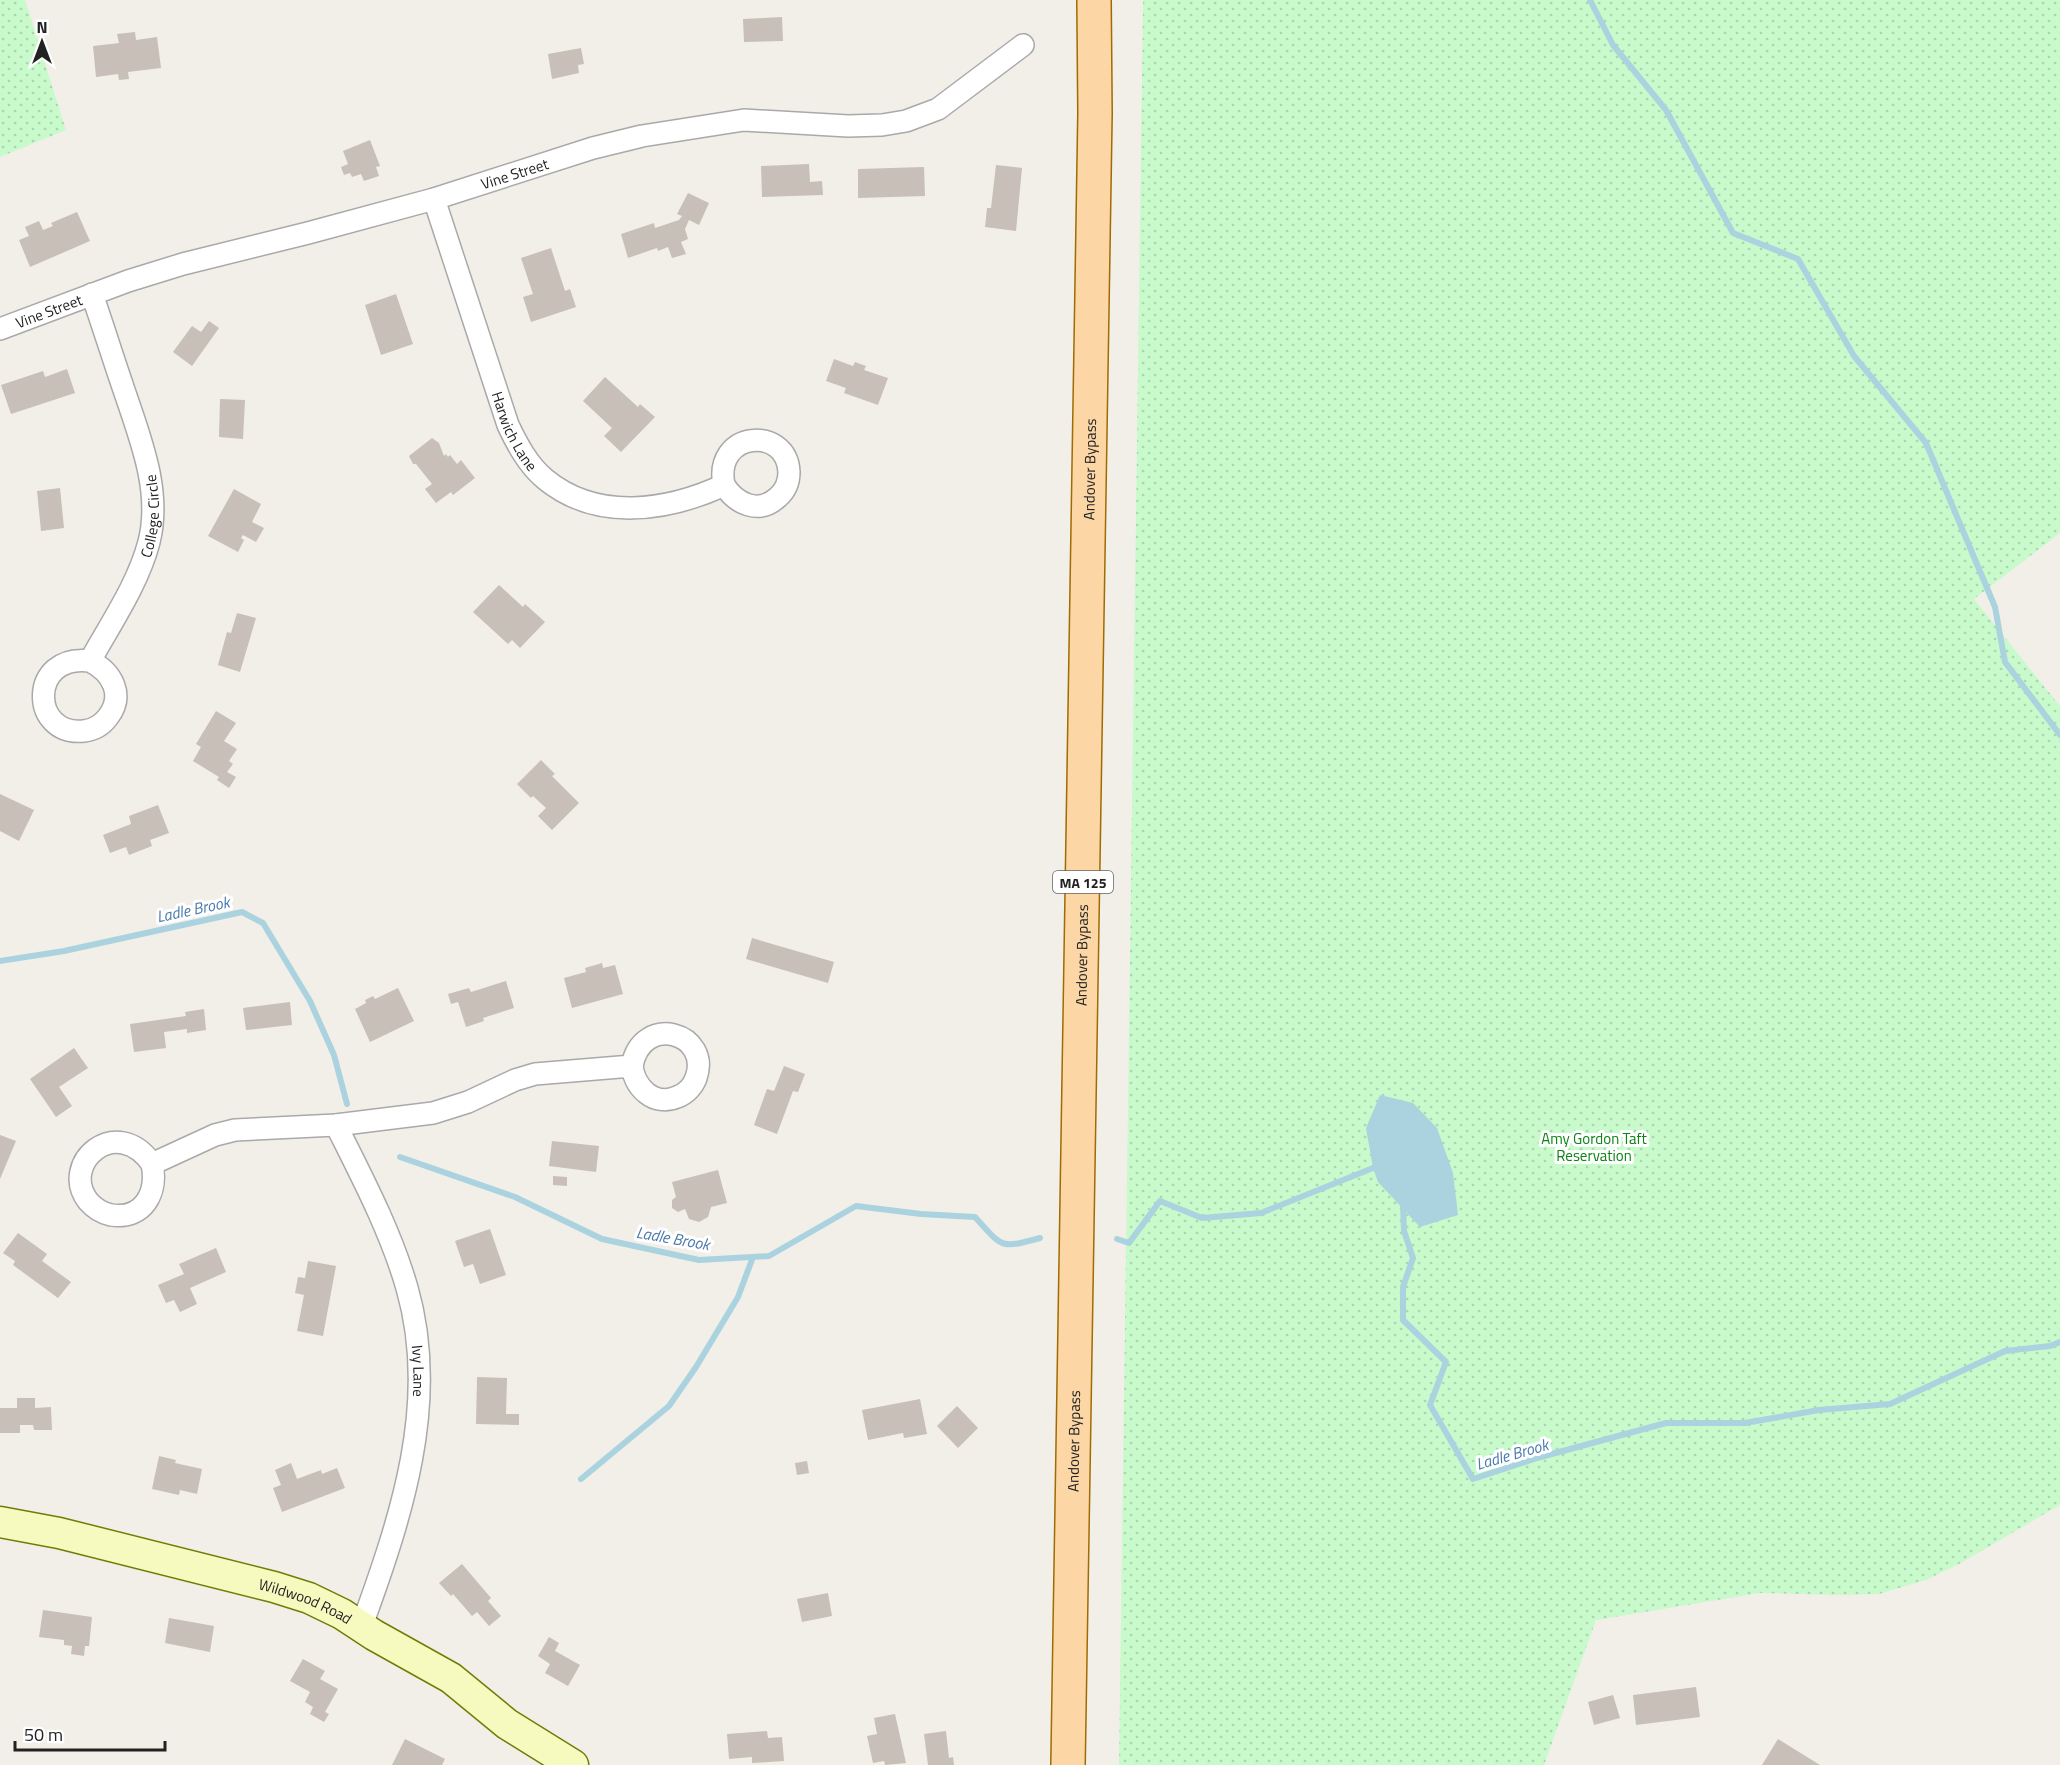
<svg xmlns="http://www.w3.org/2000/svg" width="2060" height="1765" font-family="'Titillium Web',sans-serif">
<defs>
<pattern id="park-dots" width="8" height="8" patternUnits="userSpaceOnUse" patternTransform="scale(1.5)"><rect width="8" height="8" fill="#c8facc"/><path d="M2 2h.1M6 6h.1" fill="none" stroke="#acd6af" stroke-width="1.8" stroke-linecap="round"/></pattern>
</defs>
<rect width="100%" height="100%" fill="#f2efe9"/>
<!-- park -->
<g fill="url(#park-dots)">
<polygon points="0,0 25,0 66,130 0,157"/>
<polygon points="1143,0 2060,0 2060,533 1974,599 2060,706 2060,1505 1959,1564 1926,1580 1879,1594 1840,1595 1760,1593 1596,1620 1544,1765 1119,1765"/>
</g>
<!-- water -->
<polygon fill="#aad3df" points="1380,1095 1413,1103 1437,1128 1453,1173 1458,1215 1420,1227 1378,1182 1373,1168 1366,1128"/>
<g fill="none" stroke-linecap="round" stroke-linejoin="round">
<!-- stream -->
<g stroke="#aad3df" stroke-width="6">
<polyline points="1590,0 1613,45 1666,110 1733,233 1798,259 1854,356 1926,443 1995,607 2005,662 2060,735"/>
<polyline points="0,961 64,951 242,912 263,923 310,1001 334,1055 347,1104"/>
<path d="M400 1157 515 1197 602 1239 699 1260 769 1256 856 1206 921 1214 975 1217C1003 1248 1000 1249 1040 1238"/>
<polyline points="1403,1204 1404,1231 1413,1258 1403,1287 1403,1320 1446,1362 1430,1405 1473,1479 1537,1458 1666,1423 1745,1423 1819,1410 1890,1404 2005,1351 2050,1346 2060,1342"/>
<polyline points="1117,1239 1129,1243 1160,1201 1202,1218 1261,1213 1373,1168 1380,1169"/>
<polyline points="581,1479 669,1406 696,1367 738,1297 753,1257"/>
</g>
</g>
<!-- building -->
<g fill="#c7bfb8">
<polygon points="782,17 783,41 744,42 743,19"/>
<polygon points="135,32 136,40 157,37 161,68 128,72 129,79 119,80 118,74 96,77 93,46 119,43 117,34"/>
<polygon points="581,48 584,64 578,65 579,73 552,79 548,54"/>
<polygon points="370,140 380,166 376,167 379,176 364,181 361,174 352,177 350,173 344,175 341,167 348,164 343,151"/>
<polygon points="809,164 810,182 822,181 823,195 762,197 761,166"/>
<polygon points="996,165 1022,168 1016,231 985,227 987,208 991,208"/>
<polygon points="924,167 925,196 858,198 858,169"/>
<polygon points="688,193 709,203 699,225 689,220 685,229 688,239 681,242 686,254 672,258 668,247 658,251 657,248 628,258 621,234 654,223 655,228 679,220 682,216 677,214"/>
<polygon points="77,212 90,241 30,267 19,240 29,236 25,227 39,221 43,230 53,226 51,223"/>
<polygon points="551,248 565,291 570,289 576,307 531,322 523,297 533,294 521,258"/>
<polygon points="396,294 413,344 381,355 365,305"/>
<polygon points="209,321 219,328 192,366 173,352 192,326 201,332"/>
<polygon points="834,359 853,366 855,362 866,366 864,370 888,378 878,405 844,393 846,388 826,381"/>
<polygon points="67,369 75,393 11,414 1,385 43,371 45,377"/>
<polygon points="605,377 638,407 640,404 655,417 621,452 604,436 612,428 583,401"/>
<polygon points="220,399 245,400 243,439 219,437"/>
<polygon points="432,438 439,443 444,456 446,454 448,457 450,455 457,464 461,460 475,478 453,495 451,492 436,503 425,489 432,484 416,464 413,464 409,456"/>
<polygon points="60,488 64,528 41,531 37,491"/>
<polygon points="234,489 261,504 252,522 264,528 256,542 243,535 241,538 244,540 238,552 208,536"/>
<polygon points="499,585 523,607 525,604 545,622 520,648 512,640 508,644 473,612"/>
<polygon points="237,613 256,618 240,672 218,665 227,632 231,633"/>
<polygon points="216,711 236,723 224,741 237,749 229,761 233,764 227,772 236,777 229,788 217,780 219,777 193,761 201,747 196,744"/>
<polygon points="541,760 555,774 552,776 579,803 552,830 538,816 546,808 533,796 531,798 517,784"/>
<polygon points="0,794 34,810 19,841 0,831"/>
<polygon points="158,805 169,833 150,840 152,846 129,855 126,847 110,853 103,835 131,824 129,816"/>
<polygon points="752,938 834,962 828,983 746,959"/>
<polygon points="602,963 603,968 615,965 623,994 572,1008 564,978 586,972 585,968"/>
<polygon points="506,981 514,1008 483,1018 484,1021 466,1027 458,1002 451,1004 448,994 469,988 471,992"/>
<polygon points="398,988 414,1021 370,1042 355,1009 366,1003 365,1000 373,996 375,999"/>
<polygon points="290,1002 292,1025 246,1030 243,1008"/>
<polygon points="204,1009 206,1030 187,1033 187,1029 164,1032 166,1048 134,1052 130,1024 186,1016 185,1012"/>
<polygon points="74,1048 88,1068 59,1087 72,1106 56,1117 30,1079"/>
<polygon points="784,1066 805,1074 798,1092 793,1091 777,1134 754,1125 767,1089 774,1091"/>
<polygon points="0,1135 16,1141 0,1179"/>
<polygon points="552,1141 599,1146 596,1172 549,1166"/>
<polygon points="718,1170 727,1203 711,1207 708,1217 699,1222 689,1219 685,1209 678,1212 672,1208 672,1200 676,1197 672,1182"/>
<polygon points="553,1176 567,1177 567,1186 553,1185"/>
<polygon points="490,1229 506,1275 480,1284 473,1264 464,1267 455,1241"/>
<polygon points="18,1233 47,1254 42,1261 71,1282 58,1298 13,1265 15,1261 3,1253"/>
<polygon points="216,1248 226,1272 190,1288 197,1304 180,1312 174,1300 166,1303 158,1285 184,1274 179,1264"/>
<polygon points="308,1261 336,1266 323,1336 297,1331 304,1295 295,1293 298,1277 305,1278"/>
<polygon points="477,1377 507,1378 506,1414 519,1414 519,1425 476,1424"/>
<polygon points="17,1398 35,1398 35,1408 51,1407 52,1430 34,1430 33,1425 20,1425 20,1433 0,1433 0,1408 17,1408"/>
<polygon points="920,1399 927,1434 904,1438 903,1433 868,1440 862,1410"/>
<polygon points="957,1406 978,1428 958,1448 937,1426"/>
<polygon points="159,1456 176,1460 175,1463 202,1469 197,1494 180,1490 179,1495 152,1489"/>
<polygon points="807,1461 809,1473 797,1475 795,1463"/>
<polygon points="291,1463 297,1479 321,1470 322,1474 337,1468 345,1488 282,1512 273,1488 281,1485 275,1470"/>
<polygon points="462,1564 491,1598 488,1601 501,1616 489,1626 477,1612 472,1616 453,1594 451,1596 439,1583"/>
<polygon points="828,1593 832,1616 802,1622 797,1599"/>
<polygon points="43,1610 92,1617 89,1646 85,1646 84,1656 71,1654 72,1646 64,1645 64,1640 39,1637"/>
<polygon points="169,1618 214,1626 210,1652 165,1643"/>
<polygon points="549,1637 559,1643 555,1651 580,1665 568,1686 545,1673 550,1664 538,1656"/>
<polygon points="303,1659 325,1671 320,1679 338,1689 325,1712 329,1714 324,1722 310,1714 313,1707 305,1702 310,1692 290,1681"/>
<polygon points="1696,1687 1700,1717 1636,1725 1633,1695"/>
<polygon points="1613,1695 1620,1718 1594,1725 1588,1702"/>
<polygon points="895,1714 906,1763 885,1765 884,1761 873,1763 867,1736 877,1734 874,1718"/>
<polygon points="767,1731 768,1738 782,1737 784,1761 752,1763 752,1757 729,1759 727,1734"/>
<polygon points="946,1731 949,1758 953,1757 954,1765 928,1765 924,1734"/>
<polygon points="405,1739 445,1759 442,1765 392,1765"/>
<polygon points="1778,1739 1820,1765 1762,1765"/>
</g>
<g fill="none" stroke-linecap="round" stroke-linejoin="round">
<!-- street casing -->
<g stroke="#a9a9a9" stroke-width="24">
<g id="street">
<path id="s1" d="M434 199 508 425C517 444 528 465 545 479 597 522 668 511 724 485 713 431 787 425 789 472 789 482 785 491 778 497 759 515 736 504 724 485"/>
<path id="s2" d="M0 329 128 281 183 264 308 233 434 199 593 148 642 136 744 120 848 126 882 125 906 121 938 109 1023 45"/>
<path id="s3" d="M90 661C112 672 125 695 108 717 102 725 93 730 84 731 30 737 28 653 90 661 111 623 138 584 149 542 162 491 140 438 124 390 113 358 103 326 92 294"/>
<path id="s4" d="M336 1125C362 1177 391 1232 407 1288 440 1402 401 1518 362 1625"/>
<path d="M152 1164C158 1192 144 1220 111 1215 102 1213 94 1208 88 1201 59 1163 117 1113 152 1164L215 1135 235 1130 336 1125 433 1113 468 1102 515 1080 535 1074 632 1066C635 1088 654 1107 677 1097 686 1094 693 1086 696 1078 712 1033 642 1012 632 1066"/>
</g>
</g>
<!-- secondary casing -->
<g stroke="#707d05" stroke-width="33">
<g id="secondary">
<path id="s5" d="M0 1522 59 1533 274 1587 309 1598 342 1614 374 1635 451 1678 507 1724 573 1765"/>
</g>
</g>
<!-- primary casing -->
<g stroke="#a06b00" stroke-width="36">
<g id="primary">
<path id="s6" d="M1068 1765 1095 113 1094 0"/>
</g>
</g>
<!-- street -->
<use href="#street" stroke="#fff" stroke-width="21"/>
<!-- secondary -->
<use href="#secondary" stroke="#f7fabf" stroke-width="30"/>
<!-- primary -->
<use href="#primary" stroke="#fcd6a4" stroke-width="33"/>
</g>
<g text-anchor="middle" dominant-baseline="central" stroke-width="6" stroke-linejoin="round" paint-order="stroke">
<!-- shield labels -->
<rect fill="#fff" stroke="#646464" stroke-width="1.5" x="1053" y="871" width="60" height="22" rx="4.5"/>
<g font-size="14" font-weight="bold" fill="#222">
<text x="1083" y="882">MA 125</text>
</g>
<!-- street labels -->
<g font-size="15" fill="#222" stroke="#fff">
<text stroke="none"><textPath href="#s2" startOffset="538">Vine Street</textPath></text>
<text stroke="none"><textPath href="#s2" startOffset="52">Vine Street</textPath></text>
<text stroke="none"><textPath href="#s1" startOffset="246">Harwich Lane</textPath></text>
<text stroke="none"><textPath href="#s6" startOffset="1296">Andover Bypass</textPath></text>
<text stroke="none"><textPath href="#s3" startOffset="384">College Circle</textPath></text>
<text stroke="none"><textPath href="#s6" startOffset="810">Andover Bypass</textPath></text>
<text stroke="none"><textPath href="#s4" startOffset="262">Ivy Lane</textPath></text>
<text stroke="none"><textPath href="#s6" startOffset="324">Andover Bypass</textPath></text>
<text stroke="none"><textPath href="#s5" startOffset="316">Wildwood Road</textPath></text>
</g>
<!-- park labels -->
<g font-size="15" fill="#0c8416" stroke="#fff">
<text x="1594" y="1138">Amy Gordon Taft<tspan x="1594" dy="17">Reservation</tspan></text>
</g>
<!-- water labels -->
<g font-size="16" font-style="italic" fill="#4a7aab" stroke="#fff">
<text transform="translate(193 909) rotate(-12)">Ladle Brook</text>
<text transform="translate(673 1238) rotate(10)">Ladle Brook</text>
<text transform="translate(1512 1454) rotate(-16)">Ladle Brook</text>
</g>
</g>
<!-- north arrow -->
<g transform="translate(42 42)" stroke="#ffffff" stroke-width="4.5" paint-order="stroke">
<path d="M0-4.5L10 22L0 15L-10 22Z" fill="#222222"/>
<text y="-9" font-size="16" font-weight="bold" text-anchor="middle" fill="#222222">N</text>
</g>
<!-- scale -->
<path d="M15 1741v9h150v-9" fill="none" stroke="#222222" stroke-width="3"/>
<text x="24" y="1741" font-size="18" fill="#222222" stroke="#ffffff" stroke-width="4.5" paint-order="stroke">50 m</text>
</svg>
